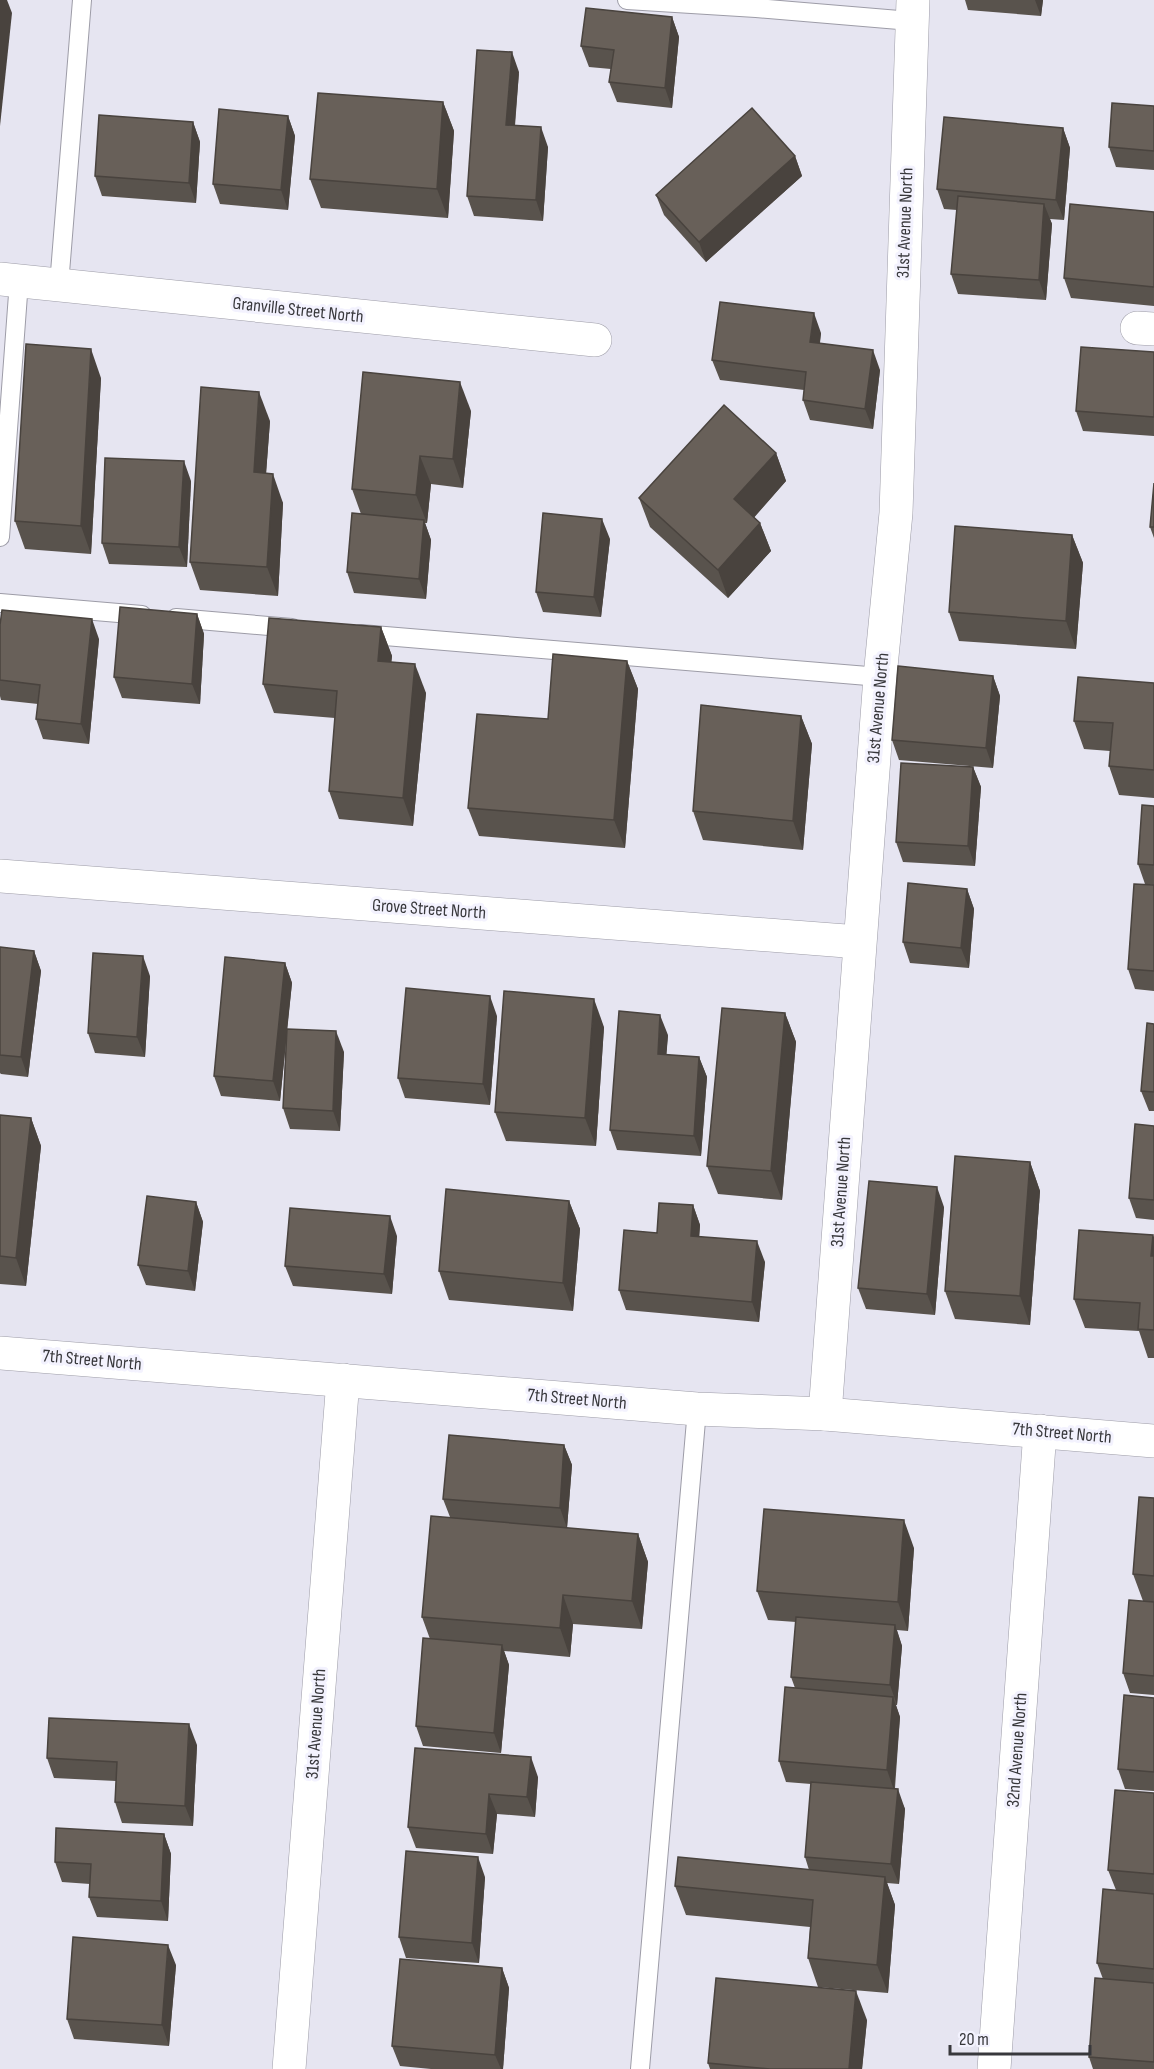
<svg xmlns="http://www.w3.org/2000/svg" width="1154" height="2069" font-family="'Sofia Sans Condensed',sans-serif">
<rect width="100%" height="100%" fill="#e6e5f1"/>
<g fill="none" stroke-linecap="round" stroke-linejoin="round">
<!-- service casing -->
<g stroke="#9d9ca7" stroke-width="20">
<g id="service">
<polyline points="627,0 756,8 911,21"/>
<polyline points="59,285 82,0"/>
<polyline points="0,537 19,281"/>
<polyline points="0,603 142,615"/>
<polyline points="176,618 292,628"/>
<polyline points="361,634 880,677"/>
<polyline points="640,2069 697,1409"/>
</g>
</g>
<!-- minor casing -->
<g stroke="#9d9ca7" stroke-width="34">
<g id="minor">
<polyline points="0,279 595,340"/>
<polyline points="1137,328 1154,329"/>
<polyline points="0,876 859,942"/>
<polyline points="0,1353 697,1409 825,1414 1154,1441"/>
<polyline points="825,1414 880,677 896,513 913,0"/>
<polyline points="289,2069 343,1380"/>
<polyline points="994,2069 1040,1431"/>
</g>
</g>
<!-- service -->
<use href="#service" stroke="#fff" stroke-width="18"/>
<!-- minor -->
<use href="#minor" stroke="#fff" stroke-width="33"/>
</g>
<!-- wall -->
<g fill="#59534d">
<polygon points="965,0 1043,0 1041,16 968,10"/>
<polygon points="672,17 679,37 672,108 617,102 609,82 611,69 589,67 581,46"/>
<polygon points="519,72 515,126 548,147 543,221 474,216 467,196"/>
<polygon points="443,102 454,131 448,218 321,208 310,179"/>
<polygon points="1154,106 1154,170 1116,167 1109,147"/>
<polygon points="288,116 295,136 288,210 220,204 213,184"/>
<polygon points="193,122 200,142 196,203 102,196 95,176"/>
<polygon points="1063,128 1070,148 1064,220 1050,219 1052,224 1046,300 958,294 951,274 957,210 944,209 937,189"/>
<polygon points="795,156 802,176 706,262 664,215 656,195"/>
<polygon points="1154,212 1154,306 1071,298 1064,278"/>
<polygon points="821,333 820,343 880,370 873,429 810,420 803,400 804,390 720,380 712,360"/>
<polygon points="1154,352 1154,436 1083,431 1076,411"/>
<polygon points="101,378 91,554 25,549 15,521"/>
<polygon points="471,411 463,488 431,484 427,523 425,523 431,540 426,599 354,593 347,572 361,514 352,489"/>
<polygon points="270,421 266,473 283,503 278,596 200,590 190,562"/>
<polygon points="776,453 786,481 754,517 760,523 771,551 728,598 650,527 639,498"/>
<polygon points="191,481 187,567 109,564 102,543"/>
<polygon points="1154,483 1154,538 1150,527"/>
<polygon points="1072,535 1083,563 1076,649 959,641 949,612"/>
<polygon points="610,539 601,617 543,612 536,592"/>
<polygon points="197,614 204,634 200,704 122,698 114,677"/>
<polygon points="0,625 99,639 89,744 43,739 36,719 38,704 1,700 0,696"/>
<polygon points="381,627 392,656 391,662 426,693 413,826 339,819 329,791 335,718 274,713 263,684"/>
<polygon points="627,661 638,689 625,848 479,836 468,808 548,719"/>
<polygon points="993,676 1000,696 993,768 899,760 892,740"/>
<polygon points="1154,683 1154,798 1119,795 1109,766 1110,751 1084,749 1074,721"/>
<polygon points="801,716 812,744 803,850 703,840 693,811"/>
<polygon points="973,767 981,787 975,866 903,862 896,842"/>
<polygon points="1154,806 1154,885 1145,884 1138,864"/>
<polygon points="1154,885 1154,991 1135,989 1128,969"/>
<polygon points="967,889 974,909 969,968 910,963 903,942"/>
<polygon points="0,947 34,951 41,971 28,1077 1,1074 0,1073"/>
<polygon points="285,963 292,983 287,1029 344,1052 340,1131 290,1129 283,1108 286,1042 280,1101 221,1096 214,1076"/>
<polygon points="150,976 145,1057 95,1053 88,1033"/>
<polygon points="785,1013 796,1042 782,1200 718,1194 707,1166"/>
<polygon points="497,1016 490,1105 405,1098 398,1078"/>
<polygon points="1154,1024 1154,1111 1149,1111 1141,1091"/>
<polygon points="604,1027 596,1146 506,1141 495,1112"/>
<polygon points="668,1035 666,1055 699,1057 707,1077 701,1156 617,1150 610,1130"/>
<polygon points="0,1115 31,1118 41,1146 26,1286 0,1284"/>
<polygon points="1154,1126 1154,1220 1136,1218 1129,1198"/>
<polygon points="1030,1162 1040,1191 1030,1325 955,1319 945,1291"/>
<polygon points="569,1201 580,1229 573,1311 449,1300 439,1271"/>
<polygon points="196,1202 203,1222 195,1291 146,1285 138,1265"/>
<polygon points="693,1205 700,1225 699,1236 765,1262 759,1322 626,1310 619,1290 657,1233"/>
<polygon points="944,1207 935,1315 866,1309 858,1288"/>
<polygon points="397,1236 392,1294 293,1286 285,1266"/>
<polygon points="1154,1237 1154,1358 1148,1358 1139,1331 1085,1328 1074,1299"/>
<polygon points="564,1445 572,1465 567,1528 638,1534 648,1562 642,1629 573,1624 570,1657 504,1651 509,1665 501,1753 423,1746 416,1726 430,1639 422,1617 450,1517 443,1499"/>
<polygon points="1154,1498 1154,1695 1130,1693 1123,1673 1143,1601 1133,1574"/>
<polygon points="914,1548 908,1631 897,1630 902,1646 897,1705 896,1705 900,1717 895,1788 905,1809 899,1884 887,1883 895,1905 888,1993 818,1987 808,1958 810,1927 686,1915 675,1886 809,1870 805,1857 811,1784 786,1782 779,1761 795,1688 791,1677 796,1622 768,1620 757,1591"/>
<polygon points="1154,1698 1154,1791 1125,1789 1118,1769"/>
<polygon points="197,1745 193,1826 122,1823 115,1802 116,1781 54,1778 47,1758"/>
<polygon points="415,1748 538,1777 535,1817 497,1814 493,1854 416,1848 408,1827"/>
<polygon points="1154,1793 1154,2069 1093,2069 1089,2057 1103,1979 1097,1963 1116,1890 1108,1870"/>
<polygon points="164,1834 171,1854 168,1921 97,1917 89,1897 90,1884 62,1882 55,1862"/>
<polygon points="485,1877 479,1963 406,1958 399,1937"/>
<polygon points="176,1965 169,2046 74,2039 67,2019"/>
<polygon points="502,1968 509,1988 503,2069 431,2069 400,2066 392,2046"/>
<polygon points="867,2020 862,2069 710,2069 708,2063"/>
</g>
<!-- shaded-wall -->
<g fill="#49433e">
<polygon points="0,0 7,0 12,13 0,126"/>
<polygon points="1035,0 1043,0 1041,16"/>
<polygon points="672,17 679,37 672,108 665,88"/>
<polygon points="512,52 519,72 513,145 506,125"/>
<polygon points="443,102 454,131 448,218 437,189"/>
<polygon points="288,116 295,136 288,210 281,190"/>
<polygon points="193,122 200,142 196,203 189,183"/>
<polygon points="541,127 548,147 543,221 536,200"/>
<polygon points="1063,128 1070,148 1064,220 1056,200"/>
<polygon points="795,156 802,176 706,262 699,242"/>
<polygon points="1044,204 1052,224 1046,300 1039,280"/>
<polygon points="814,313 821,333 817,362 810,342"/>
<polygon points="91,349 101,378 91,554 81,526"/>
<polygon points="873,350 880,370 873,429 865,409"/>
<polygon points="460,382 471,411 463,488 453,459"/>
<polygon points="259,392 270,421 264,501 254,472"/>
<polygon points="776,453 786,481 745,528 734,499"/>
<polygon points="420,456 431,484 427,523 416,495"/>
<polygon points="184,461 191,481 187,567 179,547"/>
<polygon points="273,474 283,503 278,596 267,567"/>
<polygon points="602,519 610,539 601,617 594,597"/>
<polygon points="424,520 431,540 426,599 419,579"/>
<polygon points="760,523 771,551 728,598 718,570"/>
<polygon points="1072,535 1083,563 1076,649 1066,621"/>
<polygon points="197,614 204,634 200,704 192,684"/>
<polygon points="92,619 99,639 89,744 81,724"/>
<polygon points="381,627 392,656 389,690 378,661"/>
<polygon points="627,661 638,689 625,848 614,820"/>
<polygon points="415,664 426,693 413,826 403,798"/>
<polygon points="993,676 1000,696 993,768 986,748"/>
<polygon points="801,716 812,744 803,850 793,821"/>
<polygon points="973,767 981,787 975,866 968,846"/>
<polygon points="967,889 974,909 969,968 961,948"/>
<polygon points="34,951 41,971 28,1077 21,1057"/>
<polygon points="143,956 150,976 145,1057 137,1037"/>
<polygon points="285,963 292,983 280,1101 273,1081"/>
<polygon points="490,996 497,1016 490,1105 483,1084"/>
<polygon points="594,999 604,1027 596,1146 585,1118"/>
<polygon points="785,1013 796,1042 782,1200 771,1171"/>
<polygon points="660,1015 668,1035 665,1074 658,1054"/>
<polygon points="336,1031 344,1052 340,1131 333,1111"/>
<polygon points="699,1057 707,1077 701,1156 694,1136"/>
<polygon points="31,1118 41,1146 26,1286 16,1258"/>
<polygon points="1030,1162 1040,1191 1030,1325 1020,1296"/>
<polygon points="937,1187 944,1207 935,1315 927,1294"/>
<polygon points="569,1201 580,1229 573,1311 563,1283"/>
<polygon points="196,1202 203,1222 195,1291 188,1271"/>
<polygon points="693,1205 700,1225 698,1256 691,1236"/>
<polygon points="390,1216 397,1236 392,1294 384,1274"/>
<polygon points="1153,1235 1154,1237 1154,1264 1151,1256"/>
<polygon points="757,1241 765,1262 759,1322 752,1302"/>
<polygon points="564,1445 572,1465 567,1528 560,1508"/>
<polygon points="904,1520 914,1548 908,1631 898,1602"/>
<polygon points="638,1534 648,1562 642,1629 632,1601"/>
<polygon points="563,1595 573,1624 570,1657 560,1628"/>
<polygon points="895,1625 902,1646 897,1705 890,1685"/>
<polygon points="502,1645 509,1665 501,1753 494,1733"/>
<polygon points="893,1697 900,1717 894,1790 887,1770"/>
<polygon points="189,1724 197,1745 193,1826 185,1806"/>
<polygon points="531,1757 538,1777 535,1817 527,1797"/>
<polygon points="898,1789 905,1809 899,1884 891,1864"/>
<polygon points="489,1794 497,1814 493,1854 486,1834"/>
<polygon points="164,1834 171,1854 168,1921 161,1901"/>
<polygon points="478,1857 485,1877 479,1963 472,1943"/>
<polygon points="885,1877 895,1905 888,1993 877,1965"/>
<polygon points="168,1945 176,1965 169,2046 162,2025"/>
<polygon points="502,1968 509,1988 503,2069 501,2069 495,2055"/>
<polygon points="856,1991 867,2020 862,2069 849,2069"/>
</g>
<!-- building -->
<g fill="#686059" stroke="#49433e" stroke-width="1.5">
<polygon points="586,8 672,17 665,88 609,82 614,50 581,46"/>
<polygon points="477,50 512,52 506,125 541,127 536,200 467,196"/>
<polygon points="318,93 443,102 437,189 310,179"/>
<polygon points="1112,103 1154,106 1154,151 1109,147"/>
<polygon points="752,108 795,156 699,242 656,195"/>
<polygon points="219,109 288,116 281,190 213,184"/>
<polygon points="99,115 193,122 189,183 95,176"/>
<polygon points="944,117 1063,128 1056,200 937,189"/>
<polygon points="958,196 1044,204 1039,280 951,274"/>
<polygon points="1070,204 1154,212 1154,287 1064,278"/>
<polygon points="720,302 814,313 810,342 873,350 865,409 803,400 806,372 712,360"/>
<polygon points="26,344 91,349 81,526 15,521"/>
<polygon points="1081,347 1154,352 1154,417 1076,411"/>
<polygon points="363,372 460,382 453,459 420,456 416,495 352,489"/>
<polygon points="201,387 259,392 254,472 273,474 267,567 190,562"/>
<polygon points="724,405 776,453 734,499 760,523 718,570 639,498"/>
<polygon points="105,458 184,461 179,547 102,543"/>
<polygon points="1154,483 1154,527 1150,527"/>
<polygon points="352,513 424,520 419,579 347,572"/>
<polygon points="543,513 602,519 594,597 536,592"/>
<polygon points="955,526 1072,535 1066,621 949,612"/>
<polygon points="120,607 197,614 192,684 114,677"/>
<polygon points="2,610 92,619 81,724 36,719 40,685 0,680 0,625"/>
<polygon points="269,618 381,627 378,661 415,664 403,798 329,791 337,691 263,684"/>
<polygon points="553,654 627,661 614,820 468,808 477,714 548,719"/>
<polygon points="898,666 993,676 986,748 892,740"/>
<polygon points="1078,677 1154,683 1154,770 1109,766 1113,723 1074,721"/>
<polygon points="701,705 801,716 793,821 693,811"/>
<polygon points="901,763 973,767 968,846 896,842"/>
<polygon points="1142,805 1154,806 1154,865 1138,864"/>
<polygon points="908,883 967,889 961,948 903,942"/>
<polygon points="1134,884 1154,885 1154,971 1128,969"/>
<polygon points="0,947 34,951 21,1057 0,1055"/>
<polygon points="93,953 143,956 137,1037 88,1033"/>
<polygon points="225,957 285,963 273,1081 214,1076"/>
<polygon points="406,988 490,996 483,1084 398,1078"/>
<polygon points="504,991 594,999 585,1118 495,1112"/>
<polygon points="722,1008 785,1013 771,1171 707,1166"/>
<polygon points="619,1011 660,1015 658,1054 699,1057 694,1136 610,1130"/>
<polygon points="1147,1023 1154,1024 1154,1092 1141,1091"/>
<polygon points="287,1029 336,1031 333,1111 283,1108"/>
<polygon points="0,1115 31,1118 16,1258 0,1256"/>
<polygon points="1135,1124 1154,1126 1154,1200 1129,1198"/>
<polygon points="955,1156 1030,1162 1020,1296 945,1291"/>
<polygon points="869,1181 937,1187 927,1294 858,1288"/>
<polygon points="446,1189 569,1201 563,1283 439,1271"/>
<polygon points="147,1196 196,1202 188,1271 138,1265"/>
<polygon points="659,1203 693,1205 691,1236 757,1241 752,1302 619,1290 624,1230 657,1233"/>
<polygon points="290,1208 390,1216 384,1274 285,1266"/>
<polygon points="1079,1230 1153,1235 1151,1256 1154,1256 1154,1330 1138,1329 1140,1303 1074,1299"/>
<polygon points="449,1435 564,1445 560,1508 443,1499"/>
<polygon points="1139,1497 1154,1498 1154,1576 1133,1574"/>
<polygon points="764,1509 904,1520 898,1602 757,1591"/>
<polygon points="431,1516 638,1534 632,1601 563,1595 560,1628 422,1617"/>
<polygon points="1129,1600 1154,1602 1154,1676 1123,1673"/>
<polygon points="796,1617 895,1625 890,1685 791,1677"/>
<polygon points="423,1638 502,1645 494,1733 416,1726"/>
<polygon points="785,1687 893,1697 887,1770 779,1761"/>
<polygon points="1124,1695 1154,1698 1154,1772 1118,1769"/>
<polygon points="49,1718 189,1724 185,1806 115,1802 117,1762 47,1758"/>
<polygon points="415,1748 531,1757 527,1797 489,1794 486,1834 408,1827"/>
<polygon points="811,1782 898,1789 891,1864 805,1857"/>
<polygon points="1115,1790 1154,1793 1154,1874 1108,1870"/>
<polygon points="56,1828 164,1834 161,1901 89,1897 91,1864 55,1862"/>
<polygon points="406,1851 478,1857 472,1943 399,1937"/>
<polygon points="678,1857 885,1877 877,1965 808,1958 813,1900 675,1886"/>
<polygon points="1103,1889 1154,1894 1154,1969 1097,1963"/>
<polygon points="73,1937 168,1945 162,2025 67,2019"/>
<polygon points="400,1959 502,1968 495,2055 392,2046"/>
<polygon points="716,1978 856,1991 849,2069 770,2069 708,2063"/>
<polygon points="1095,1978 1154,1983 1154,2062 1089,2057"/>
</g>
<g text-anchor="middle" dominant-baseline="central" stroke-width="6" stroke-linejoin="round" paint-order="stroke">
<!-- street labels -->
<g font-size="18" fill="#38383c" stroke="#f3f2fe">
<text transform="translate(905 223) rotate(-88)">31st Avenue North</text>
<text transform="translate(298 310) rotate(6)">Granville Street North</text>
<text transform="translate(878 708) rotate(-85)">31st Avenue North</text>
<text transform="translate(429 909) rotate(4)">Grove Street North</text>
<text transform="translate(841 1192) rotate(-86)">31st Avenue North</text>
<text transform="translate(92 1360) rotate(5)">7th Street North</text>
<text transform="translate(577 1399) rotate(5)">7th Street North</text>
<text transform="translate(1062 1433) rotate(5)">7th Street North</text>
<text transform="translate(316 1724) rotate(-86)">31st Avenue North</text>
<text transform="translate(1017 1750) rotate(-86)">32nd Avenue North</text>
</g>
</g>
<!-- scale -->
<path d="M950 2045v9h140v-9" fill="none" stroke="#38383c" stroke-width="3"/>
<text x="959" y="2045" font-size="18" fill="#38383c" stroke="#f3f2fe" stroke-width="4.5" paint-order="stroke">20 m</text>
</svg>
